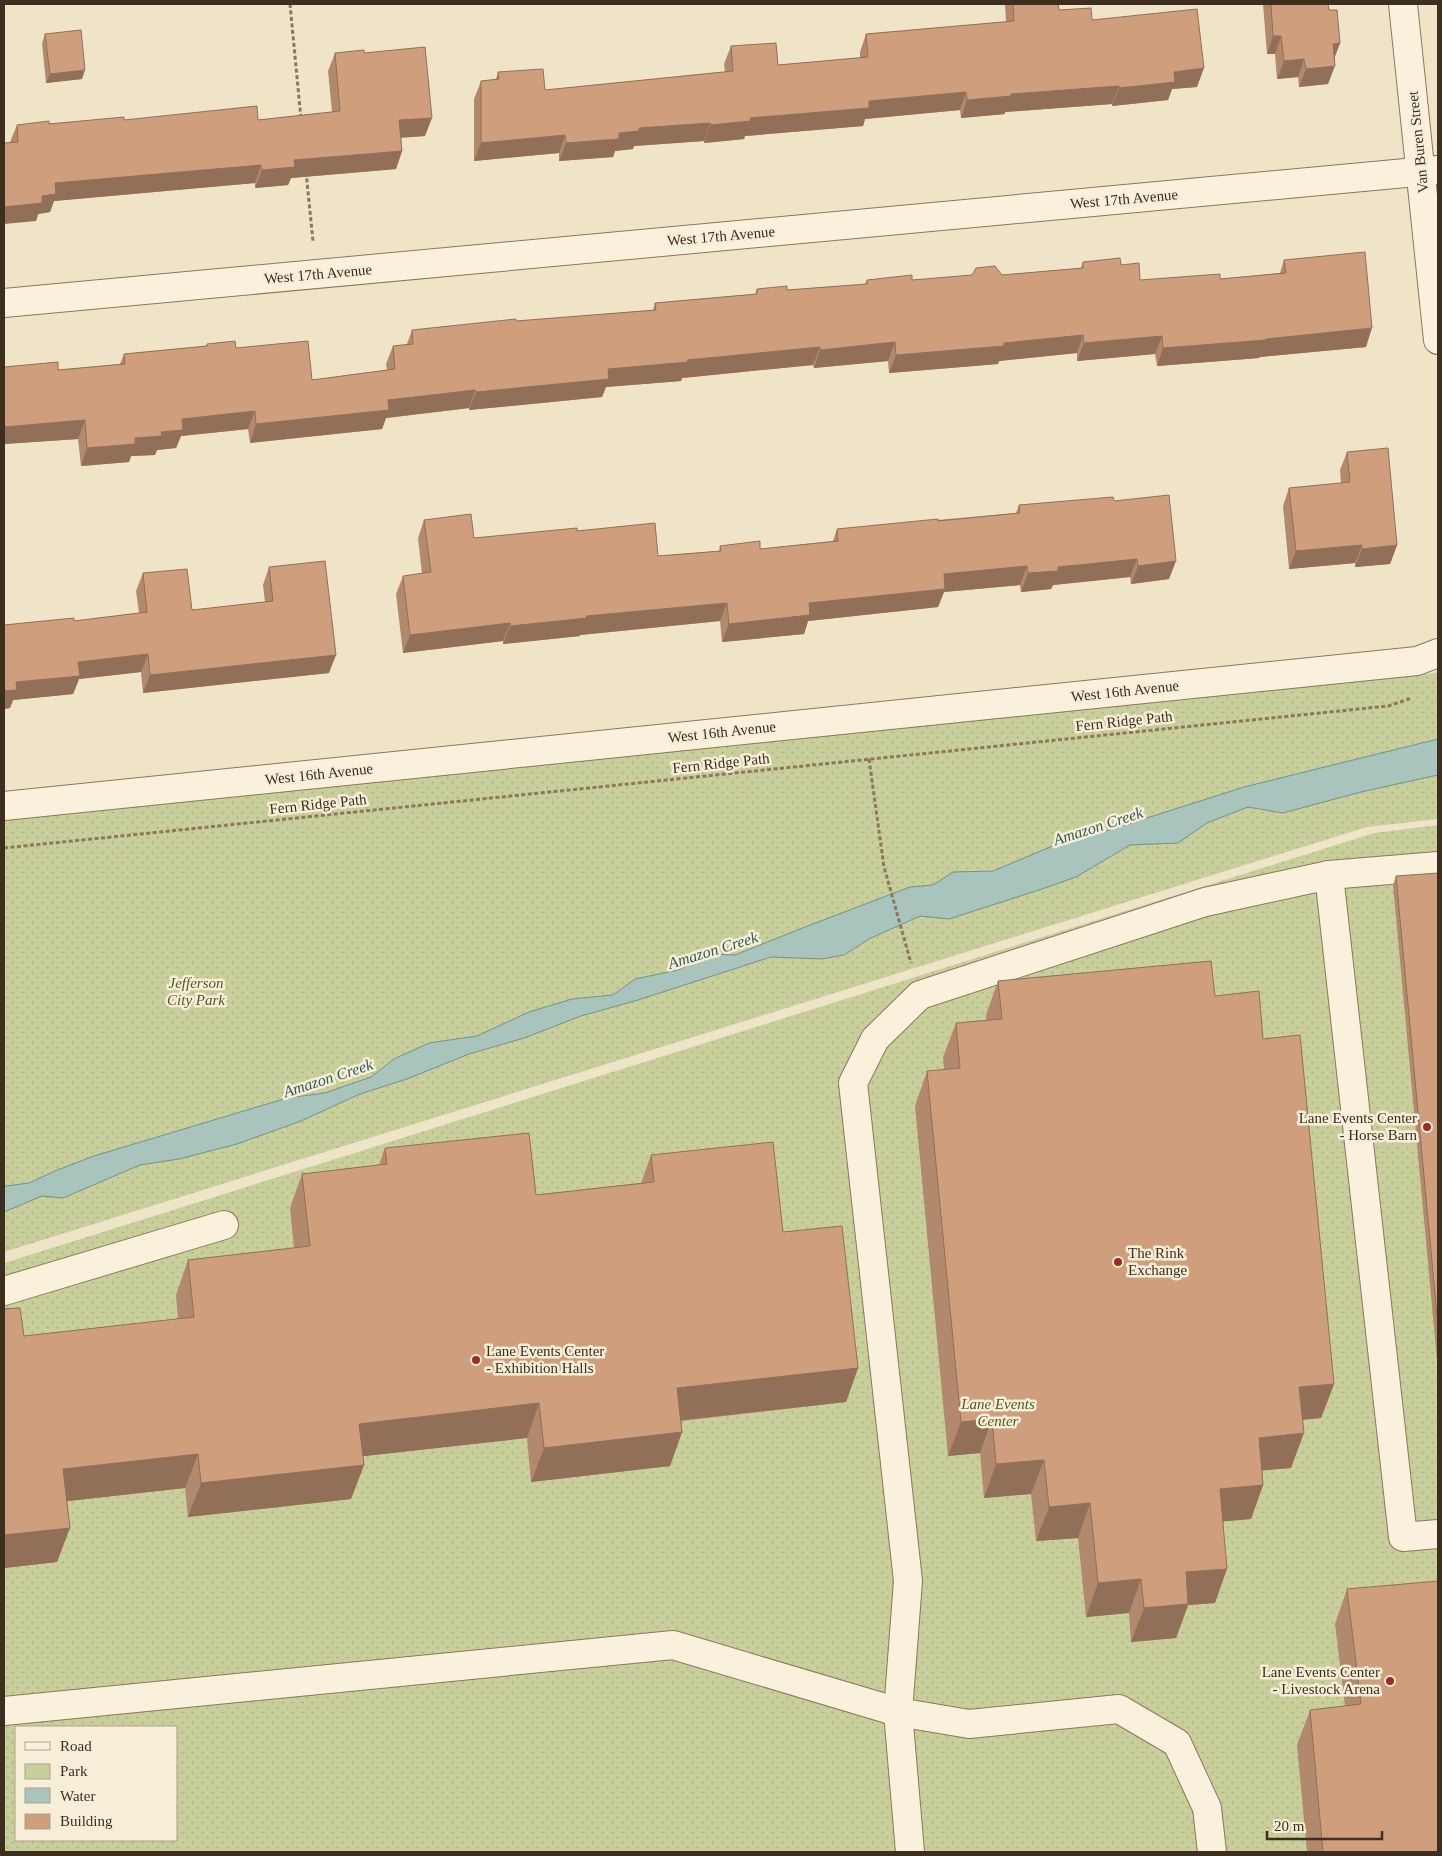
<svg xmlns="http://www.w3.org/2000/svg" width="1442" height="1856" font-family="Georgia,serif">
<defs>
<pattern id="green-dots" width="8" height="8" patternUnits="userSpaceOnUse" patternTransform="scale(1.25)"><rect width="8" height="8" fill="#c9cf9b"/><path d="M2 2h.1M6 6h.1" fill="none" stroke="#aeb285" stroke-width="1.8" stroke-linecap="round"/></pattern>
</defs>
<rect width="100%" height="100%" fill="#f0e4c8"/>
<!-- green -->
<g fill="url(#green-dots)" fill-rule="evenodd">
<polygon points="1438,671 1438,819 1367,827 4,1252 4,818 1435,673"/>
<path d="M1438 825V1852H4V1263L1374 833ZM16 1727H176V1840H16Z"/>
</g>
<!-- water -->
<polygon fill="#a9c4bc" stroke="#6f938a" points="1438,739 1438,775 1361,792 1283,813 1248,807 1207,823 1178,843 1130,845 1076,877 1042,889 949,919 920,916 869,939 844,955 822,959 771,957 638,1000 581,1016 524,1038 469,1054 407,1079 360,1094 301,1121 237,1144 179,1159 140,1165 63,1198 42,1196 4,1212 4,1187 6,1186 29,1183 55,1171 94,1156 287,1098 325,1093 371,1077 394,1059 429,1043 477,1036 529,1012 572,999 613,995 635,979 678,970 714,954 735,955 805,927 910,887 933,885 953,872 993,871 1055,845 1103,832 1244,787"/>
<g fill="none" stroke-linecap="round" stroke-linejoin="round">
<!-- minor casing -->
<g stroke="#8d765c" stroke-width="30">
<g id="minor">
<polyline points="1403,4 1438,340"/>
<polyline points="4,303 1438,170"/>
<polyline points="4,806 1417,661 1438,653"/>
<polyline points="1329,875 1403,1537 1438,1534"/>
<polyline points="4,1291 224,1225"/>
<polyline points="4,1711 673,1645 898,1712 969,1724 1119,1709 1177,1743 1207,1808 1212,1852"/>
<polyline points="910,1852 898,1712 908,1581 853,1083 875,1039 920,995 1205,902 1329,875 1438,866"/>
</g>
</g>
<!-- path -->
<g stroke="#8d765c" stroke-width="3" stroke-dasharray="4 2.5" stroke-linecap="butt">
<polyline points="290,4 301,119"/>
<polyline points="306,172 313,241"/>
<polyline points="869,759 884,867 911,963"/>
<polyline points="4,848 1388,706 1412,698"/>
</g>
<!-- minor -->
<use href="#minor" stroke="#faf1dc" stroke-width="28"/>
</g>
<!-- wall -->
<g fill="#b2896c">
<polygon points="1005,4 1058,4 1059,10 1092,20 1197,87 1172,89 1168,100 1112,106 1112,104 1005,112 1005,114 961,118 960,110 865,119 863,126 745,136 744,139 704,143 704,141 634,146 633,149 615,151 613,157 559,161 559,153 474,161 474,99 481,81 496,79 498,72 545,90 725,72 724,64 731,46 778,65 860,58 860,52 866,34 1006,22"/>
<polygon points="1261,4 1328,4 1329,10 1340,43 1334,59 1328,84 1299,87 1298,77 1277,79 1275,54 1267,54 1263,4"/>
<polygon points="45,34 82,79 46,83 42,43"/>
<polygon points="335,53 364,53 425,136 401,138 402,151 396,169 291,178 288,185 255,188 255,183 54,201 50,212 38,214 36,221 10,142 17,125 124,120 258,120 332,112 328,71"/>
<polygon points="1284,260 1366,347 1260,357 1259,358 1157,366 1155,354 1077,361 1077,353 999,361 998,364 889,373 888,361 814,368 813,365 682,378 681,381 606,387 602,397 469,410 469,408 386,418 382,429 250,443 248,429 181,436 176,448 157,450 155,455 131,456 129,462 81,466 78,439 4,444 4,367 58,370 120,364 124,354 206,346 207,344 236,348 312,380 387,370 386,364 393,346 407,344 412,330 653,310 655,303 755,294 757,289 787,290 865,284 867,280 912,280 1002,275 1081,268 1083,262 1121,265 1140,280 1220,279 1280,273"/>
<polygon points="1347,452 1397,545 1390,564 1355,567 1355,563 1289,569 1283,506 1289,488 1341,483 1340,470"/>
<polygon points="1114,501 1169,579 1131,584 1130,577 1053,585 1051,589 1021,592 1020,585 944,592 938,607 808,621 804,634 722,642 720,621 580,635 580,636 503,644 503,641 403,653 396,594 403,576 422,574 418,538 424,520 474,538 577,531 658,556 719,551 720,546 760,549 833,541 837,529 1016,513 1019,505"/>
<polygon points="269,567 329,673 143,693 141,672 79,679 73,694 13,700 10,708 4,709 4,625 74,621 139,613 136,591 143,573 192,610 265,602 263,585"/>
<polygon points="1438,873 1438,1371 1393,885 1396,876"/>
<polygon points="998,981 1215,996 1263,1039 1334,1384 1321,1418 1302,1420 1291,1468 1262,1470 1263,1485 1251,1519 1223,1521 1215,1603 1188,1605 1176,1638 1131,1642 1129,1613 1086,1617 1078,1538 1036,1541 1031,1494 984,1498 980,1453 948,1456 915,1106 927,1071 944,1070 943,1057 956,1023 986,1020 986,1015"/>
<polygon points="385,1148 536,1195 641,1183 651,1155 783,1232 858,1368 846,1402 681,1421 682,1432 670,1466 531,1482 527,1438 363,1456 364,1465 351,1499 188,1517 185,1488 67,1501 57,1562 4,1568 4,1309 24,1336 178,1319 176,1295 188,1260 294,1248 290,1208 302,1174 379,1165"/>
<polygon points="1347,1589 1438,1852 1307,1852 1297,1745 1310,1710 1345,1706 1335,1624"/>
</g>
<!-- shaded-wall -->
<g fill="#916f58">
<polygon points="1273,36 1281,36 1275,54 1267,54"/>
<polygon points="1340,43 1333,61 1333,44"/>
<polygon points="1304,59 1298,77 1277,79 1284,61"/>
<polygon points="1335,66 1328,84 1299,87 1306,69"/>
<polygon points="1204,68 1197,87 1172,89 1168,100 1112,106 1119,88 1174,72"/>
<polygon points="85,70 82,79 46,83 50,74"/>
<polygon points="1119,86 1112,104 1005,112 1005,114 961,118 967,100 1011,94"/>
<polygon points="966,92 960,110 865,119 863,126 745,136 744,139 704,143 710,125 750,118 869,101"/>
<polygon points="432,118 425,136 393,138 399,120"/>
<polygon points="710,123 704,141 634,146 633,149 615,151 613,157 559,161 566,143 619,133 639,128"/>
<polygon points="565,135 559,153 474,161 481,143"/>
<polygon points="402,151 396,169 291,178 288,185 255,188 262,170 294,160"/>
<polygon points="261,165 255,183 54,201 50,212 38,214 36,221 4,224 4,207 42,196 55,183"/>
<polygon points="1372,328 1366,347 1260,357 1259,358 1157,366 1163,348"/>
<polygon points="1083,335 1077,353 999,361 998,364 889,373 896,355"/>
<polygon points="1162,336 1155,354 1077,361 1084,343"/>
<polygon points="895,342 888,361 814,368 820,350"/>
<polygon points="820,347 813,365 682,378 681,381 606,387 602,397 469,410 476,392 608,369 687,360"/>
<polygon points="475,390 469,408 386,418 382,429 250,443 256,424 388,400"/>
<polygon points="255,411 248,429 181,436 176,448 157,450 155,455 131,456 129,462 81,466 87,448 135,438 182,419"/>
<polygon points="85,420 78,439 4,444 4,427"/>
<polygon points="1362,545 1355,563 1289,569 1296,551"/>
<polygon points="1397,545 1390,564 1355,567 1362,549"/>
<polygon points="1137,559 1130,577 1053,585 1051,589 1021,592 1028,573 1058,567"/>
<polygon points="1176,561 1169,579 1131,584 1138,566"/>
<polygon points="1027,566 1020,585 944,592 938,607 808,621 804,634 722,642 729,624 809,603 944,574"/>
<polygon points="727,603 720,621 580,635 580,636 503,644 510,626 586,616"/>
<polygon points="510,623 503,641 403,653 410,635"/>
<polygon points="148,654 141,672 79,679 73,694 13,700 10,708 4,709 4,691 16,682 78,662"/>
<polygon points="336,655 329,673 143,693 150,675"/>
<polygon points="858,1368 846,1402 665,1422 677,1388"/>
<polygon points="1334,1384 1321,1418 1287,1421 1299,1387"/>
<polygon points="539,1403 527,1438 347,1458 359,1424"/>
<polygon points="992,1419 980,1453 948,1456 961,1422"/>
<polygon points="682,1432 670,1466 531,1482 544,1448"/>
<polygon points="1304,1433 1291,1468 1246,1472 1259,1438"/>
<polygon points="198,1454 185,1488 51,1503 63,1469"/>
<polygon points="1044,1460 1031,1494 984,1498 996,1464"/>
<polygon points="364,1465 351,1499 188,1517 201,1483"/>
<polygon points="1263,1485 1251,1519 1207,1523 1220,1489"/>
<polygon points="1090,1503 1078,1538 1036,1541 1049,1507"/>
<polygon points="70,1528 57,1562 4,1568 4,1535"/>
<polygon points="1227,1569 1215,1603 1188,1605 1176,1638 1131,1642 1144,1608 1186,1572"/>
<polygon points="1141,1579 1129,1613 1086,1617 1098,1583"/>
</g>
<!-- building -->
<g fill="#cf9f7d" stroke="#916f58">
<polygon points="1013,4 1058,4 1059,10 1091,8 1092,20 1197,9 1204,68 1174,72 1175,82 1119,88 1119,86 1011,94 1011,96 967,100 966,92 869,101 869,108 750,118 751,121 710,125 710,123 639,128 639,131 619,133 619,139 566,143 565,135 481,143 481,81 499,79 498,72 543,69 545,90 733,71 731,46 776,43 778,65 868,57 866,34 1014,21"/>
<polygon points="1271,4 1328,4 1329,10 1337,10 1340,43 1333,44 1335,66 1306,69 1304,59 1284,61 1281,36 1273,36"/>
<polygon points="81,30 85,70 50,74 45,34"/>
<polygon points="425,47 432,118 399,120 402,151 294,160 295,167 262,170 261,165 55,183 56,194 42,196 42,203 4,207 4,143 18,142 17,125 49,121 49,124 124,117 124,120 257,106 258,120 340,111 335,53 364,50 364,53"/>
<polygon points="1365,252 1372,328 1266,339 1266,340 1163,348 1162,336 1084,343 1083,335 1004,343 1004,346 896,355 895,342 820,350 820,347 687,360 688,362 608,369 609,379 476,392 475,390 388,400 389,410 256,424 255,411 182,419 183,430 161,432 162,436 135,438 135,444 87,448 85,420 4,427 4,367 58,362 58,370 125,364 124,354 207,346 207,344 235,341 236,348 308,341 312,380 395,369 393,346 413,344 412,330 516,319 516,321 656,310 655,303 757,294 757,289 787,286 787,290 867,284 867,280 912,275 912,280 972,275 976,268 995,266 1002,275 1083,268 1083,262 1120,258 1121,265 1139,263 1140,280 1220,274 1220,279 1286,273 1284,260"/>
<polygon points="1388,448 1397,545 1362,549 1362,545 1296,551 1289,488 1350,482 1347,452"/>
<polygon points="1169,495 1176,561 1138,566 1137,559 1058,567 1058,571 1028,573 1027,566 944,574 945,589 809,603 810,615 729,624 727,603 586,616 587,618 510,626 510,623 410,635 403,576 431,572 424,520 471,514 474,538 577,528 577,531 655,523 658,556 721,551 720,546 760,541 760,549 838,541 837,529 938,519 938,521 1020,513 1019,505 1113,497 1114,501"/>
<polygon points="325,561 336,655 150,675 148,654 78,662 80,676 16,682 17,690 4,691 4,625 74,618 74,621 147,612 143,573 187,569 192,610 273,601 269,567"/>
<polygon points="1438,873 1438,1326 1396,876"/>
<polygon points="1211,961 1215,996 1259,991 1263,1039 1300,1035 1334,1384 1299,1387 1304,1433 1259,1438 1263,1485 1220,1489 1227,1569 1186,1572 1188,1604 1144,1608 1141,1579 1098,1583 1090,1503 1049,1507 1044,1460 996,1464 992,1419 961,1422 927,1071 960,1068 956,1023 1002,1019 998,981"/>
<polygon points="529,1133 536,1195 654,1182 651,1155 773,1142 783,1232 842,1226 858,1368 677,1388 682,1432 544,1448 539,1403 359,1424 364,1465 201,1483 198,1454 63,1469 70,1528 4,1535 4,1309 20,1308 24,1336 194,1317 188,1260 310,1246 302,1174 387,1164 385,1148"/>
<polygon points="1438,1581 1438,1852 1323,1852 1310,1710 1361,1704 1347,1589"/>
</g>
<!-- markers -->
<g fill="#9e2a2b" stroke="#f7eed8" stroke-width="2">
<circle cx="1427" cy="1127" r="5"/>
<circle cx="1118" cy="1262" r="5"/>
<circle cx="476" cy="1360" r="5"/>
<circle cx="1390" cy="1681" r="5"/>
</g>
<g text-anchor="middle" dominant-baseline="central" stroke-width="5" stroke-linejoin="round" paint-order="stroke">
<!-- street labels -->
<g font-size="15" fill="#3d2e20" stroke="#f7eed8">
<text transform="translate(1418 142) rotate(-96)">Van Buren Street</text>
<text transform="translate(1124 199) rotate(-5)">West 17th Avenue</text>
<text transform="translate(721 236) rotate(-5)">West 17th Avenue</text>
<text transform="translate(318 274) rotate(-5)">West 17th Avenue</text>
<text transform="translate(1125 691) rotate(-6)">West 16th Avenue</text>
<text transform="translate(1124 721) rotate(-6)">Fern Ridge Path</text>
<text transform="translate(722 732) rotate(-6)">West 16th Avenue</text>
<text transform="translate(721 763) rotate(-6)">Fern Ridge Path</text>
<text transform="translate(319 774) rotate(-6)">West 16th Avenue</text>
<text transform="translate(318 804) rotate(-6)">Fern Ridge Path</text>
</g>
<!-- park labels -->
<g font-size="15" font-style="italic" fill="#4d5a26" stroke="#f7eed8">
<text x="196" y="983">Jefferson<tspan x="196" dy="17">City Park</tspan></text>
<text x="998" y="1404">Lane Events<tspan x="998" dy="17">Center</tspan></text>
</g>
<!-- poi labels -->
<g font-size="15" fill="#3d2e20" stroke="#f7eed8" text-anchor="end">
<text x="1417" y="1118">Lane Events Center<tspan x="1417" dy="17">- Horse Barn</tspan></text>
<text x="1128" y="1253" text-anchor="start">The Rink<tspan x="1128" dy="17">Exchange</tspan></text>
<text x="486" y="1351" text-anchor="start">Lane Events Center<tspan x="486" dy="17">- Exhibition Halls</tspan></text>
<text x="1380" y="1672">Lane Events Center<tspan x="1380" dy="17">- Livestock Arena</tspan></text>
</g>
<!-- water labels -->
<g font-size="16" font-style="italic" fill="#2f5d5a" stroke="#f7eed8">
<text transform="translate(1098 826) rotate(-18)">Amazon Creek</text>
<text transform="translate(713 950) rotate(-17)">Amazon Creek</text>
<text transform="translate(328 1078) rotate(-18)">Amazon Creek</text>
</g>
</g>
<!-- border -->
<rect width="1442" height="1856" fill="none" stroke="#3d2e20" stroke-width="10"/>
<!-- legend -->
<rect x="15" y="1726" width="162" height="115" fill="#f7eed8" stroke="#ada18e"/>
<rect x="25" y="1742" width="25" height="8" fill="#faf1dc" stroke="#ada18e"/>
<text x="60" y="1751" font-size="15" fill="#3d2e20">Road</text>
<rect x="25" y="1764" width="25" height="15" fill="#c9cf9b" stroke="#ada18e"/>
<text x="60" y="1776" font-size="15" fill="#3d2e20">Park</text>
<rect x="25" y="1788" width="25" height="15" fill="#a9c4bc" stroke="#ada18e"/>
<text x="60" y="1801" font-size="15" fill="#3d2e20">Water</text>
<rect x="25" y="1814" width="25" height="15" fill="#cf9f7d" stroke="#ada18e"/>
<text x="60" y="1826" font-size="15" fill="#3d2e20">Building</text>
<!-- scale -->
<path d="M1267 1831v8h115v-8" fill="none" stroke="#3d2e20" stroke-width="2.5"/>
<text x="1274" y="1831" font-size="15" fill="#3d2e20" stroke="#f7eed8" stroke-width="4" paint-order="stroke">20 m</text>
</svg>
